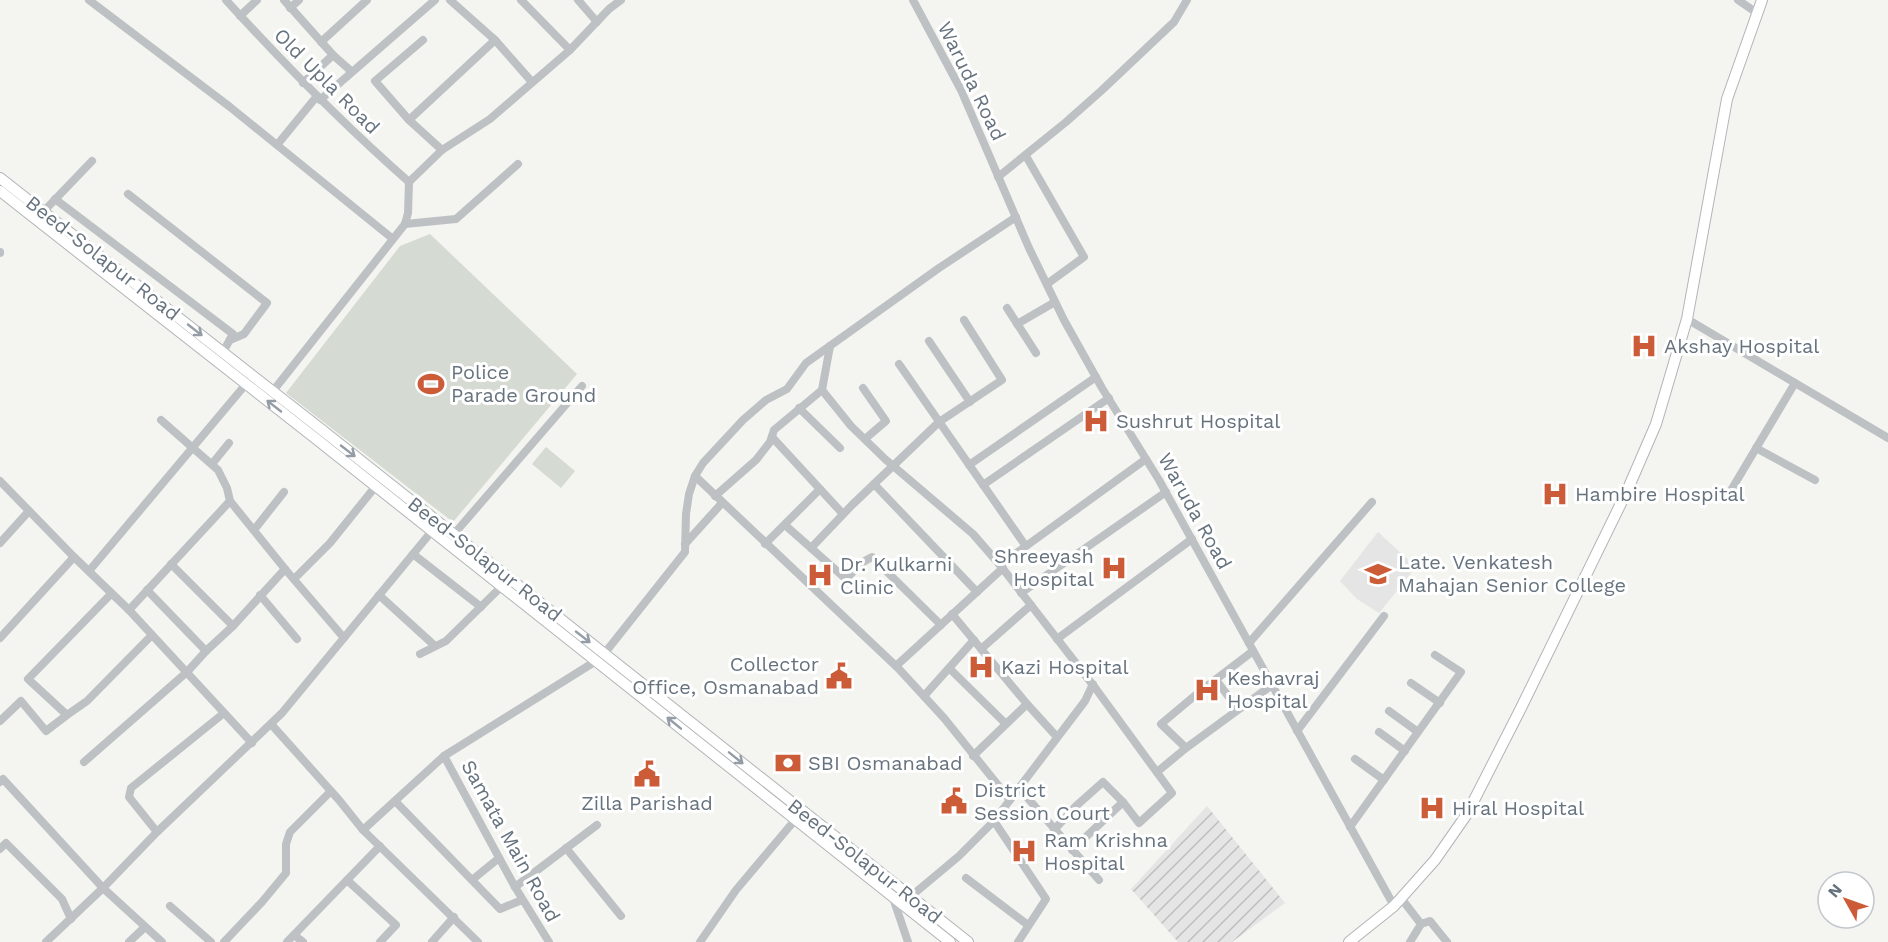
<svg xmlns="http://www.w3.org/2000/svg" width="1888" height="942" font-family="'Work Sans',sans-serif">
<defs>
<pattern id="industrial-furrows" width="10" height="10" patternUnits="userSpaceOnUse" patternTransform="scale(1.5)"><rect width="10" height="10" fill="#e4e5e4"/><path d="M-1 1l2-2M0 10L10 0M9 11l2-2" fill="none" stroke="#bdbebe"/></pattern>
</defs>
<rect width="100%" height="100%" fill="#f4f4f0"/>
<!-- built -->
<polygon fill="#e4e5e4" points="1378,532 1416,567 1379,613 1357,599 1340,581"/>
<!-- industrial -->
<polygon fill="url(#industrial-furrows)" points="1207,806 1285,903 1232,942 1178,942 1131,889"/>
<!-- garden -->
<g fill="#d5dad2">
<polygon points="430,234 577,374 453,522 286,393 400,246"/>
<polygon points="546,447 575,471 561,488 532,464"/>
</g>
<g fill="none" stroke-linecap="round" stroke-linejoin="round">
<!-- major casing -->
<g stroke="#b1b5b8" stroke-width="12">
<g id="major">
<polyline points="0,178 322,430 968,942"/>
<polyline points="0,191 315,438 950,942"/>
<polyline points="1349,942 1394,906 1435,860 1467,814 1521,708 1627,491 1656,424 1687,319 1727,99 1762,0"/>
</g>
</g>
<!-- minor -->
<g stroke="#bdc1c4" stroke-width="8">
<polyline points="89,0 230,107 393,239"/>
<path d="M226 0C284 64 344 125 409 182"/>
<polyline points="284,0 333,55 303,83"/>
<polyline points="450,0 495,40 532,82"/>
<polyline points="521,0 570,50"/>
<polyline points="578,0 597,22"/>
<polyline points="913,0 961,90 1029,248 1064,320 1102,388 1159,480 1394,906"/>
<polyline points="1738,0 1757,13"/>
<polyline points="290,8 299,0"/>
<polyline points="240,16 257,0"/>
<polyline points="423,40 375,81 409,120 442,150"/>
<polyline points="321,42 367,0"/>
<polyline points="333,55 351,71"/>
<polyline points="320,100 435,0"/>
<polyline points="409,120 495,40"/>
<polyline points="277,145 317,96"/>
<polyline points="1026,156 1084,257 1047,284"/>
<polyline points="998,177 1066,122 1101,91 1174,22 1187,0"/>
<polyline points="128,194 267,303 244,334 230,340"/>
<polyline points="55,199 233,334 223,352"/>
<polyline points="44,211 92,161"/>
<polyline points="405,224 456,219 518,164"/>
<polyline points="0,253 0,252"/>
<polyline points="1007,308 1036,353"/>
<polyline points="1687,319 1888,438"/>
<polyline points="1017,324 1055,302"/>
<polyline points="929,341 970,402"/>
<polyline points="899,364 1025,545"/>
<polyline points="863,388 886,421 865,439"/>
<polyline points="822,390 851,426 885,459 973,534 1000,565 1096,689 1172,793 1139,823 1123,802 1103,782 1076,806 1054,830"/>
<polyline points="273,391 405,224 408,213 409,182 442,150 490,119 570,50 609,9 621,0"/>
<polyline points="799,408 840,448"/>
<polyline points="161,420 218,470 227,488 230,501 285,569 344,638"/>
<polyline points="772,437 843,514"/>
<polyline points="1756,448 1815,480"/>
<polyline points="212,464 229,443"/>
<polyline points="969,465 1096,377"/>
<polyline points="695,476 898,668 944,718 1010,800"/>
<polyline points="0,481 74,557 129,610 252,743"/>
<polyline points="874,484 977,592"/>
<polyline points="983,485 1109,398"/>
<polyline points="1730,492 1795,383"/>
<polyline points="715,496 756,460 770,442 774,430 822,390 830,346"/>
<polyline points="785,525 846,579 863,562 872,557 941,625"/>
<polyline points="254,530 284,492"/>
<polyline points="454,534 582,386"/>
<polyline points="0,543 29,511"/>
<polyline points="685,544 722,503"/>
<polyline points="765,544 820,489"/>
<polyline points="811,548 852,505 939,422 1002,380 964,320"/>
<polyline points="413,554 481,607"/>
<polyline points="171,564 233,626"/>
<polyline points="1000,565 1146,459"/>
<polyline points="89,571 246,384"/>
<polyline points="294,579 330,543 375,487"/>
<polyline points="147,590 206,651"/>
<polyline points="1021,593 1166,492"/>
<polyline points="111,594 28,679 67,715 87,701 152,635"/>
<polyline points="260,595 297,639"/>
<polyline points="379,595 435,646"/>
<polyline points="129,610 230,501"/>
<polyline points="952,614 1027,704 1057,737"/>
<polyline points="0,638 74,557"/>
<polyline points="1057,639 1192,539"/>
<polyline points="1249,643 1372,502"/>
<polyline points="981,649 1031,605"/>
<polyline points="420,654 446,641 502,586"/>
<polyline points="604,654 685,552 686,514 689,494 695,476 703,463 743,420 766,400 787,389 806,363 939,268 1016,217"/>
<polyline points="896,666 1003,568"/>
<polyline points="949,668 1006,724"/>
<polyline points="1216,680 1238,709"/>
<polyline points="1411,683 1440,703"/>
<polyline points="924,696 974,640"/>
<polyline points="1389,711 1418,732"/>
<polyline points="0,721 21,701 46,731 67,715"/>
<polyline points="271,724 339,800 363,830"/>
<polyline points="1297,731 1384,616"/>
<polyline points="1379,732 1405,751"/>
<polyline points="1186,748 1161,724 1198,693 1253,651"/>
<polyline points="444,756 515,887 549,942"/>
<polyline points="973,756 1027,704"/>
<polyline points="1355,759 1384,780"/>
<polyline points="84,762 187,672 206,651 233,626 285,569"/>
<polyline points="1157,772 1186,748 1272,685"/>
<polyline points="0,782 3,779 103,888 162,942"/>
<polyline points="1019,788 1099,880"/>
<polyline points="395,801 500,909 522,900"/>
<polyline points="994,821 1046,899 1018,942"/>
<polyline points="1350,827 1461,672 1435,655"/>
<polyline points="157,832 129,797 131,788 224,713"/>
<polyline points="566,848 621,916"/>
<polyline points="0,849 6,843 62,899 71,919"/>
<polyline points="1072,850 1123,802"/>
<polyline points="966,878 1028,925"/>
<polyline points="347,880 396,925 380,942"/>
<polyline points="472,880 499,858"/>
<polyline points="515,887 597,825"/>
<polyline points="910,897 959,856 994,821 1085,701 1093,684"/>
<polyline points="893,898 908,942"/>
<polyline points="1401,898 1421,924 1410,942"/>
<polyline points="170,906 211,942"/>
<polyline points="1421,924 1430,921 1447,942"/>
<polyline points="294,935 303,942"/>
<polyline points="46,942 103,888 157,832 282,713 432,531"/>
<polyline points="129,942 145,927"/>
<polyline points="224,942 262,902 286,873 286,844 290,832 331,791"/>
<polyline points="287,942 380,846"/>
<polyline points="432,942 454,917"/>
<polyline points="478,942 363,830 444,756 596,661"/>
<polyline points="700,942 736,890 795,820"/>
</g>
<!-- major -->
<use href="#major" stroke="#fff" stroke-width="10"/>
</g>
<!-- one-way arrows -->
<defs><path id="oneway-shaft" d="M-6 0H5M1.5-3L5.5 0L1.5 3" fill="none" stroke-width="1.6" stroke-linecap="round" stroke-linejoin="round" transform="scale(1.5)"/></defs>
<g stroke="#949da5">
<use href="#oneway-shaft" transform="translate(195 330) rotate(38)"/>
<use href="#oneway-shaft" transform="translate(274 406) rotate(-142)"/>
<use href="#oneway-shaft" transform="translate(348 451) rotate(38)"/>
<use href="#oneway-shaft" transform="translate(583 637) rotate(38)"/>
<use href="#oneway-shaft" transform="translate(674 723) rotate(-141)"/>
<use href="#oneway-shaft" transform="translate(736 758) rotate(39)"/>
</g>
<!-- icons -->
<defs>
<g id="hospital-bare" transform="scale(2.07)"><path d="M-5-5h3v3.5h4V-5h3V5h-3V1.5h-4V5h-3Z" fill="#cc5b38" stroke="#fff" stroke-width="2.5" paint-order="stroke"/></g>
<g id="stadium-bare" transform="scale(2.07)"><path d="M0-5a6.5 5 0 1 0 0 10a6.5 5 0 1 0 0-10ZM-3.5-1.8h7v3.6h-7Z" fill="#cc5b38" stroke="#fff" stroke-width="2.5" paint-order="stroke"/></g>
<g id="university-bare" transform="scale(2.07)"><path d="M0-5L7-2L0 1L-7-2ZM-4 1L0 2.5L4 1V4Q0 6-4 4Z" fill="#cc5b38" stroke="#fff" stroke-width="2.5" paint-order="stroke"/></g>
<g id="civic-bare" transform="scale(2.07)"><path d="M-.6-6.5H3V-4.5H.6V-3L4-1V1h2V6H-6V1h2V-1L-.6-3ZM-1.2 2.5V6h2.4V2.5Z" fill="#cc5b38" stroke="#fff" stroke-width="2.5" paint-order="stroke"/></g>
<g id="bank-bare" transform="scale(2.07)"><path d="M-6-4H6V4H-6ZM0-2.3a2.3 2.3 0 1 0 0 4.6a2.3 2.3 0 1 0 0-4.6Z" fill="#cc5b38" stroke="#fff" stroke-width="2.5" paint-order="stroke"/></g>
</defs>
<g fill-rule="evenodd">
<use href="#hospital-bare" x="1644" y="346"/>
<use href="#stadium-bare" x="431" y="384"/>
<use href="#hospital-bare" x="1096" y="421"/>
<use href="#hospital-bare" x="1555" y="494"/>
<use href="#hospital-bare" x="1114" y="568"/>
<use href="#university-bare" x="1378" y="574"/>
<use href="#hospital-bare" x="820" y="575"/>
<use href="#hospital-bare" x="981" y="667"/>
<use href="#civic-bare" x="839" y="676"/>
<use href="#hospital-bare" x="1207" y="690"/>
<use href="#bank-bare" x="788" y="763"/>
<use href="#civic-bare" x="647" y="774"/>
<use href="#civic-bare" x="954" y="801"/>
<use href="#hospital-bare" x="1432" y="808"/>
<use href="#hospital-bare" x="1024" y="851"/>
</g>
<g text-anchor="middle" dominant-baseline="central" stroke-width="6" stroke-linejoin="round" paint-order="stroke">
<!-- street labels -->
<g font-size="20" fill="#66737e" stroke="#fff">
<text transform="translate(327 81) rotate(45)">Old Upla Road</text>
<text transform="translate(972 81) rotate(64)">Waruda Road</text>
<text transform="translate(103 258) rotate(38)">Beed-Solapur Road</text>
<text transform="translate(1195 511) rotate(61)">Waruda Road</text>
<text transform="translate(485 559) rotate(38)">Beed-Solapur Road</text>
<text transform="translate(511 841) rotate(61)">Samata Main Road</text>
<text transform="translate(865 861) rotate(38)">Beed-Solapur Road</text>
</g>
<!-- poi labels -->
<g font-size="20" fill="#66737e" stroke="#fff" text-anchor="start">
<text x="1664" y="346">Akshay Hospital</text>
<text x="451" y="372">Police<tspan x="451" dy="23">Parade Ground</tspan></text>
<text x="1116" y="421">Sushrut Hospital</text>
<text x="1575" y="494">Hambire Hospital</text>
<text x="1094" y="556" text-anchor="end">Shreeyash<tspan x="1094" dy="23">Hospital</tspan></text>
<text x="1398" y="562">Late. Venkatesh<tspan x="1398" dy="23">Mahajan Senior College</tspan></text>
<text x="840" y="564">Dr. Kulkarni<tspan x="840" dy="23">Clinic</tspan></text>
<text x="819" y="664" text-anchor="end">Collector<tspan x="819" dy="23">Office, Osmanabad</tspan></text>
<text x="1001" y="667">Kazi Hospital</text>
<text x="1227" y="678">Keshavraj<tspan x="1227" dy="23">Hospital</tspan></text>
<text x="808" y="763">SBI Osmanabad</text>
<text x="974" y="790">District<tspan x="974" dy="23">Session Court</tspan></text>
<text x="647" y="803" text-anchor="middle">Zilla Parishad</text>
<text x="1452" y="808">Hiral Hospital</text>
<text x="1044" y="840">Ram Krishna<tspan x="1044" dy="23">Hospital</tspan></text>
</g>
</g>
<!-- north arrow -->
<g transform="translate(1846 900) rotate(310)"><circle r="28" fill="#ffffff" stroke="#c2c7cb" stroke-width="1.5"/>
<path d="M0-4.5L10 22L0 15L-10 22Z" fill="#cc5b38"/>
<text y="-9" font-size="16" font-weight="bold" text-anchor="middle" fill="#66737e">N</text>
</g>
</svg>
